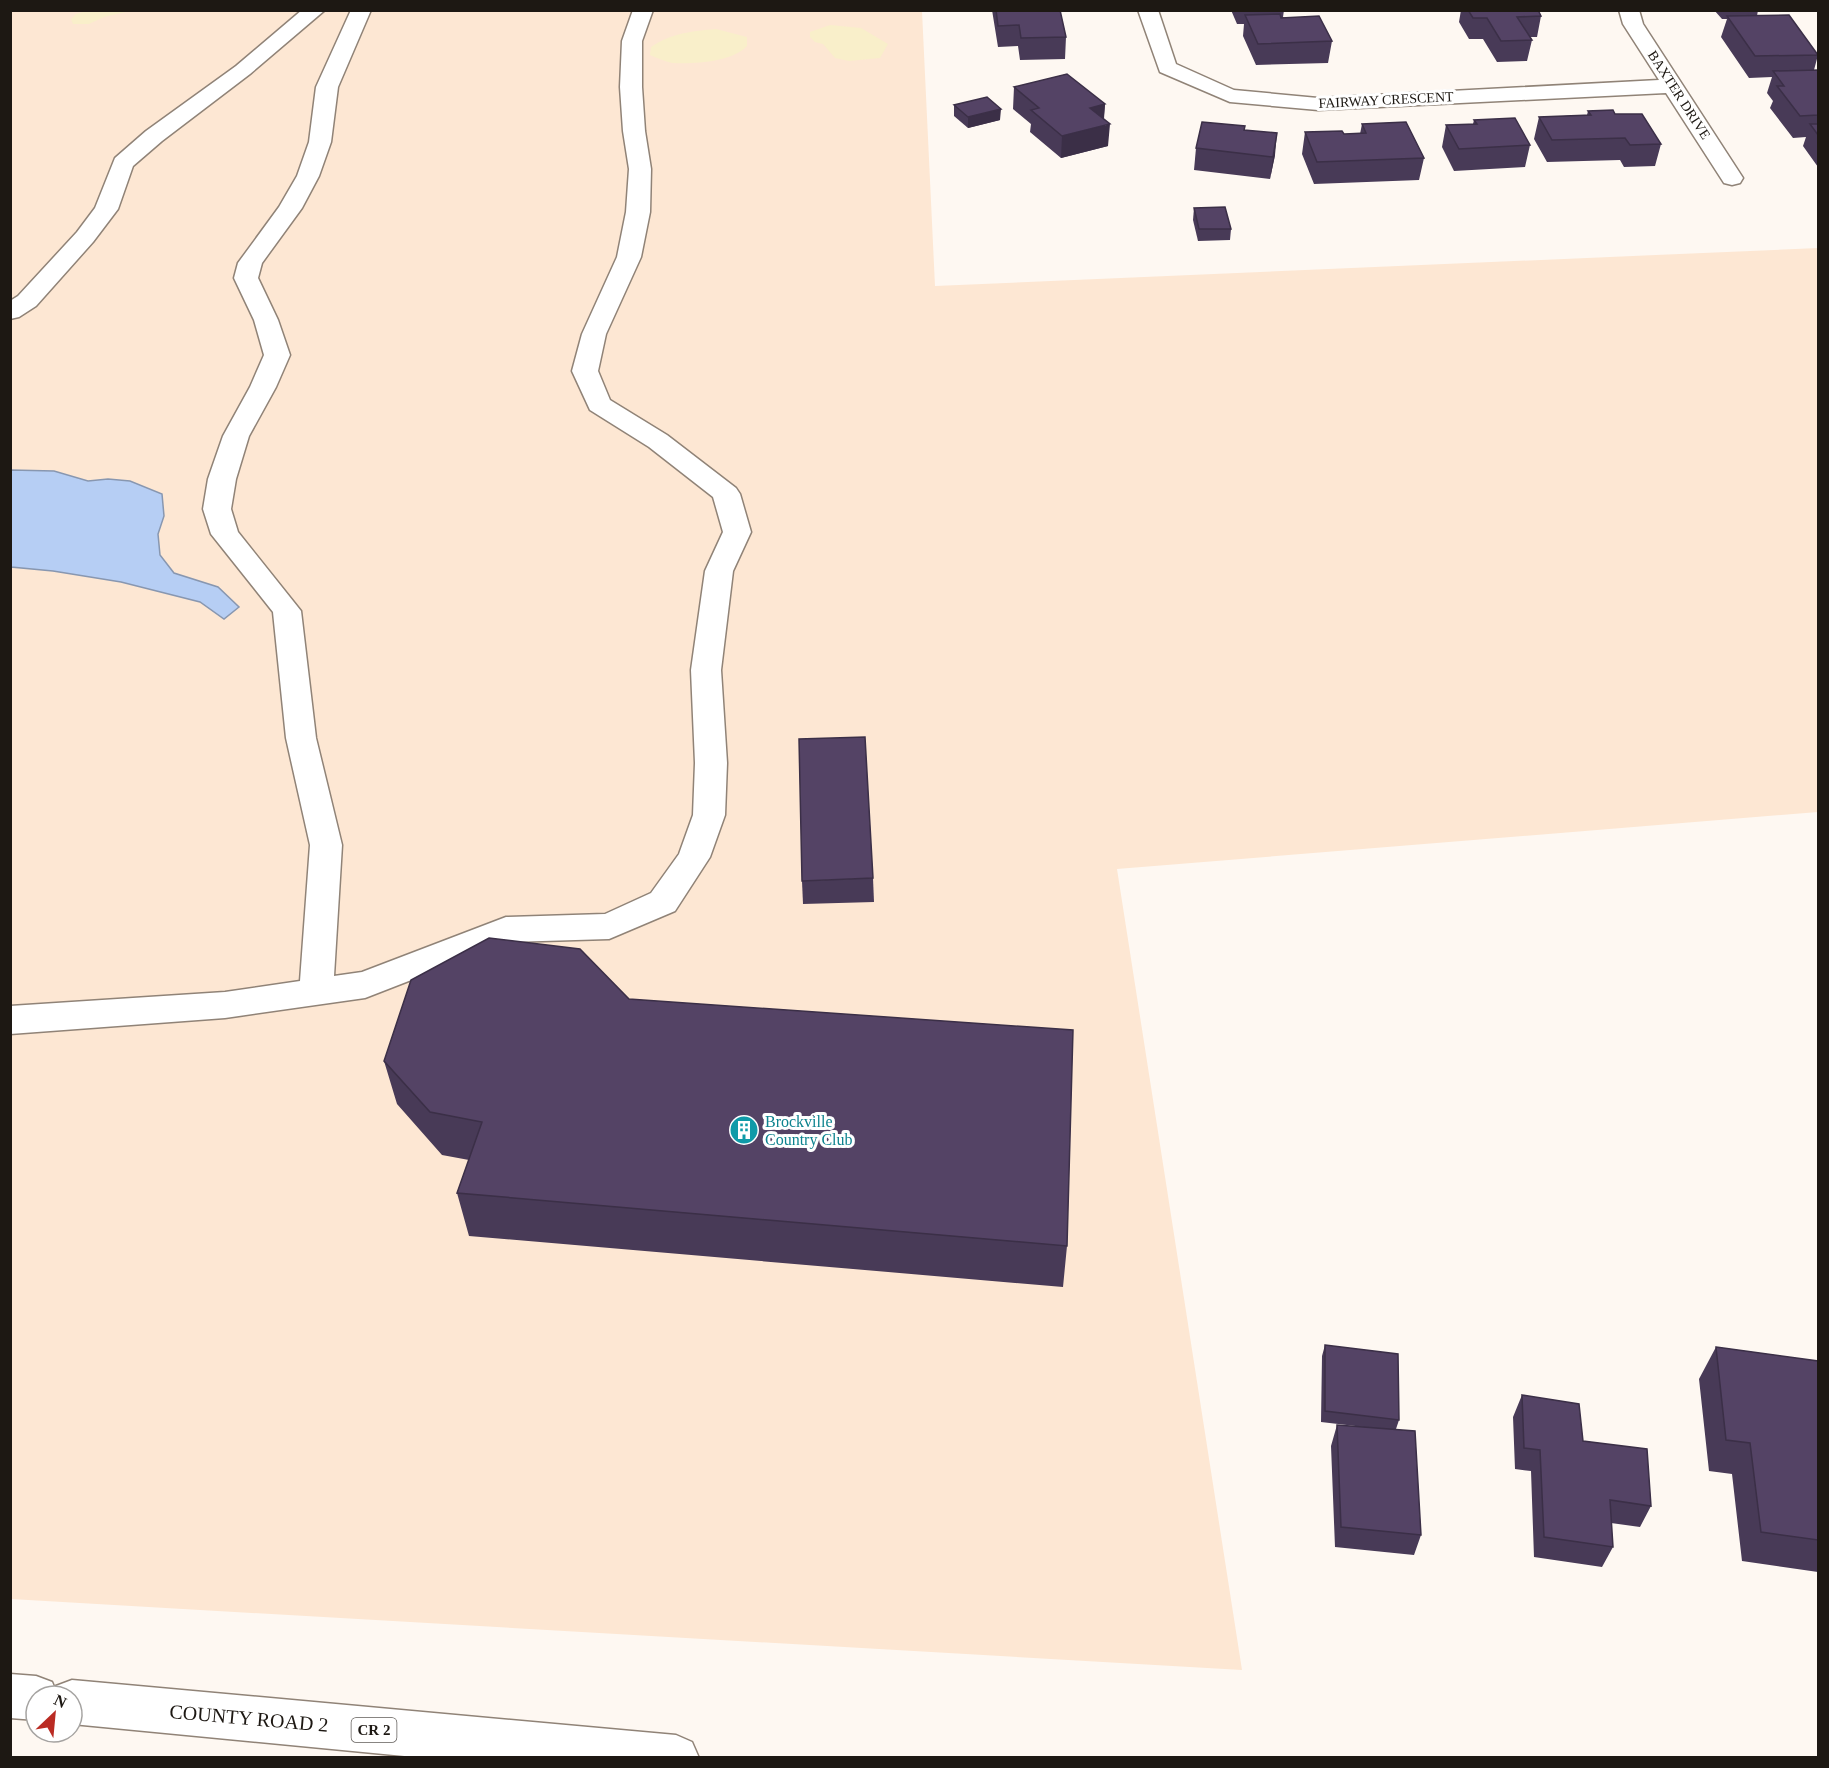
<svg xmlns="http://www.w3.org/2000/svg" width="1829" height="1768" font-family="Georgia,serif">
<rect width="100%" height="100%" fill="#fef8f2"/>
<!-- green -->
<polygon fill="#fde7d3" points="11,11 922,11 935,286 1818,248 1818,812 1117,869 1242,1670 11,1599"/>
<!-- sand -->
<g fill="#f9efca">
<polygon points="86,11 86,10 130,11 104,17 89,24 73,24 71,19 76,14"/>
<polygon points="830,25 861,28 888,44 880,58 849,61 835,58 823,44 815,42 810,37 810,32"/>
<path d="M716 29 747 37V46C732 62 695 64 673 63 666 62 657 58 650 55L651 47C672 33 692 31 716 29Z"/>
</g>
<!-- water -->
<polygon fill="#b6cef4" stroke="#8897b0" stroke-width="1.5" points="11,470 54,471 88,481 108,479 130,481 162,494 164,516 158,534 160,555 174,573 218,587 239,607 224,619 200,602 121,582 53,571 11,567"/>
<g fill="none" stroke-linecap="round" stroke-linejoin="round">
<!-- minor casing -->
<g stroke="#908377" stroke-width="3">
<g id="minor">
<polygon points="302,10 325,10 250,74 162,141 133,166 118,209 93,242 36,306 19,317 10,319 10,301 18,296 77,232 95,208 115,158 146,131 236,66"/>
<polygon points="351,10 371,10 338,87 331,142 319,176 302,208 262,263 258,278 278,320 290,355 276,387 249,436 236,479 231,509 238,532 301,611 316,738 342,845 334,976 362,972 506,917 605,914 651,893 679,854 693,815 695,763 691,670 705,571 723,532 713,497 649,447 590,410 572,371 582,334 617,257 626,212 629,169 623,131 620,87 622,41 633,10 653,10 642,41 642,87 645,131 651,169 650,212 641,257 606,334 598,371 610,400 667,435 736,488 740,494 751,532 733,571 721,670 727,763 725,815 710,857 675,911 609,939 509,942 365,998 225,1018 10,1034 10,1006 225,992 300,981 310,845 286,738 273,612 211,534 203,509 208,479 223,436 250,387 264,355 254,320 234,278 238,263 279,207 297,176 309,142 316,87"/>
<polygon points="1138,10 1158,10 1176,64 1234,90 1318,98 1659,80 1623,24 1619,10 1639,10 1643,24 1743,178 1740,183 1732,185 1724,183 1666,93 1318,110 1230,102 1160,72"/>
</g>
</g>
<!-- major casing -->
<g stroke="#908377" stroke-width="3">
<polygon id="major" points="10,1674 36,1676 52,1682 55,1689 56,1686 72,1680 676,1735 692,1742 699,1758 425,1758 72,1724 72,1696 36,1696 36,1720 10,1718"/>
</g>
<!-- minor -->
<use href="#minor" fill="#fff" fill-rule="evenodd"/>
<!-- major -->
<use href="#major" fill="#fff" fill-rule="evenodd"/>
</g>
<!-- wall -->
<g fill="#483a57">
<polygon points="992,10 1060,10 1066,37 1065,59 1020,60 1018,46 998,47"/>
<polygon points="1231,10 1284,10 1283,17 1332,41 1328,63 1256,65 1243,36 1244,24 1237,24"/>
<polygon points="1461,10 1538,10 1541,16 1537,37 1530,37 1532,40 1527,61 1497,62 1483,39 1469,39 1459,22"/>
<polygon points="1714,10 1758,10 1757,16 1818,55 1814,70 1818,70 1818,167 1803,146 1806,137 1793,138 1770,108 1773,101 1767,93 1772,77 1749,78 1721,37 1727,19 1722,19"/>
<polygon points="1014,87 1105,104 1104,119 1108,146 1061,158 1030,132 1031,124 1013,109"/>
<polygon points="954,105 1000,120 968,128 954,116"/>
<polygon points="1588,111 1615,114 1661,144 1655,166 1624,167 1620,160 1547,162 1534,139 1539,117 1587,115"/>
<polygon points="1474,120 1530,145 1525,167 1454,171 1442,147 1446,125 1473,124"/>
<polygon points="1362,124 1424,158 1419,180 1314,184 1302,154 1305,132 1344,134 1360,134"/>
<polygon points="1244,130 1275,155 1270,179 1194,170 1196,148"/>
<polygon points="1194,208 1231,229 1230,240 1198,241 1193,220"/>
<polygon points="873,878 874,902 803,904 802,881"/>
<polygon points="629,999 1067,1246 1063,1287 469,1236 457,1193 469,1160 442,1155 397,1104 384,1061"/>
<polygon points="1325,1345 1399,1420 1396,1429 1421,1535 1414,1555 1335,1547 1331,1446 1337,1425 1364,1427 1321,1422 1322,1356"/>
<polygon points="1716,1347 1818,1361 1818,1572 1742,1561 1732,1474 1709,1471 1699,1379"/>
<polygon points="1522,1395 1583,1441 1651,1506 1640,1527 1611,1523 1613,1547 1602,1567 1534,1557 1531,1471 1515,1469 1513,1417"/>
</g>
<!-- shaded-wall -->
<g fill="#3b2f47">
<polygon points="1105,104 1103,126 1110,124 1108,146 1061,158 1062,136 1090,108"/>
<polygon points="1001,109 1000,120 968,128 968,117"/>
<polygon points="1277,133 1275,155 1270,179 1273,157"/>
</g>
<!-- building -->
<g fill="#544365" stroke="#3b2f47" stroke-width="1.5">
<polygon points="996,10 1060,10 1066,37 1021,38 1019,25 998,26"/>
<polygon points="1468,10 1538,10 1541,16 1517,17 1532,40 1501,41 1487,18 1473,18"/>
<polygon points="1280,14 1281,18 1319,16 1332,41 1258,44 1245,15"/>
<polygon points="1789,15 1818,55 1755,56 1727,16"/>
<polygon points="1818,70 1818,115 1800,116 1777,86 1784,86 1773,71"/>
<polygon points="1067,74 1105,104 1090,108 1110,124 1062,136 1031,110 1039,108 1014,87"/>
<polygon points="987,97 1001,109 968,117 954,105"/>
<polygon points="1613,110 1615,114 1642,114 1661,144 1630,145 1625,138 1552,140 1539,117 1591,115 1588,111"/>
<polygon points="1515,118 1530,145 1459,149 1446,125 1477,124 1474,120"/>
<polygon points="1202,122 1245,126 1244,130 1277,133 1273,157 1196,148"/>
<polygon points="1406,122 1424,158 1317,162 1305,132 1342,131 1344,134 1366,133 1362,124"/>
<polygon points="1810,124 1818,124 1818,135"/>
<polygon points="1225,207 1231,229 1199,229 1194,208"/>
<polygon points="865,737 873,878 802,881 799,739"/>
<polygon points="489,938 580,949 629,999 1073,1030 1067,1246 457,1193 482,1122 430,1112 384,1061 411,980"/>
<polygon points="1325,1345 1398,1354 1399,1420 1325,1411"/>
<polygon points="1716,1347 1818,1361 1818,1540 1761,1532 1750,1443 1726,1440"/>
<polygon points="1522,1395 1579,1404 1583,1441 1647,1449 1651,1506 1610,1500 1613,1547 1544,1537 1540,1450 1524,1448"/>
<polygon points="1337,1425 1415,1431 1421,1535 1341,1527"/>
</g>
<!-- icons -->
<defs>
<g id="building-disc" transform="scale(1.5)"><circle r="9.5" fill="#0f9aa8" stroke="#fff"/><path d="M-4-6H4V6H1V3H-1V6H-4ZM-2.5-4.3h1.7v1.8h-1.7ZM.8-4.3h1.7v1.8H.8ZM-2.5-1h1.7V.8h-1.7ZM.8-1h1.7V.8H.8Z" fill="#fff"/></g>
</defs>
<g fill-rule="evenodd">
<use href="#building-disc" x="744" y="1130"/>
</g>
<g text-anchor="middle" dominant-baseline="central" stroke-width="6" stroke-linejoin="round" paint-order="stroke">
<!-- far-street labels -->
<g font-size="14" fill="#1d1813" stroke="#fff">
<text transform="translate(1679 95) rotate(57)">BAXTER DRIVE</text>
<text transform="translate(1386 100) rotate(-3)">FAIRWAY CRESCENT</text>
</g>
<!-- shield labels -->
<rect fill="#fff" stroke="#615d5a" stroke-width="1.5" x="351.5" y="1718" width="45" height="24" rx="4.5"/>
<g font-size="15" font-weight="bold" fill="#1d1813">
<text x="374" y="1730">CR 2</text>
</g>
<!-- culture labels -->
<g font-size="16" fill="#0d838f" stroke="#fff" text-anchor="start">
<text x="765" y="1121">Brockville<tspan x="765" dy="18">Country Club</tspan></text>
</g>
<!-- near-street labels -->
<g font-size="20" fill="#1d1813" stroke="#fff">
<text transform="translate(249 1718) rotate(5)">COUNTY ROAD 2</text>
</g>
</g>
<!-- border -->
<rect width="1829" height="1768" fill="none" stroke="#1d1813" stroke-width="24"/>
<!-- north arrow -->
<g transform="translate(54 1714) rotate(26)"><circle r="28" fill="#ffffff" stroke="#a5a3a1" stroke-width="1.5"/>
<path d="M0-4.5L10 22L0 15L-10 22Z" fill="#ba2b23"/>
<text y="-9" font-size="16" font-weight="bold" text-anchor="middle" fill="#1d1813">N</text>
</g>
</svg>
